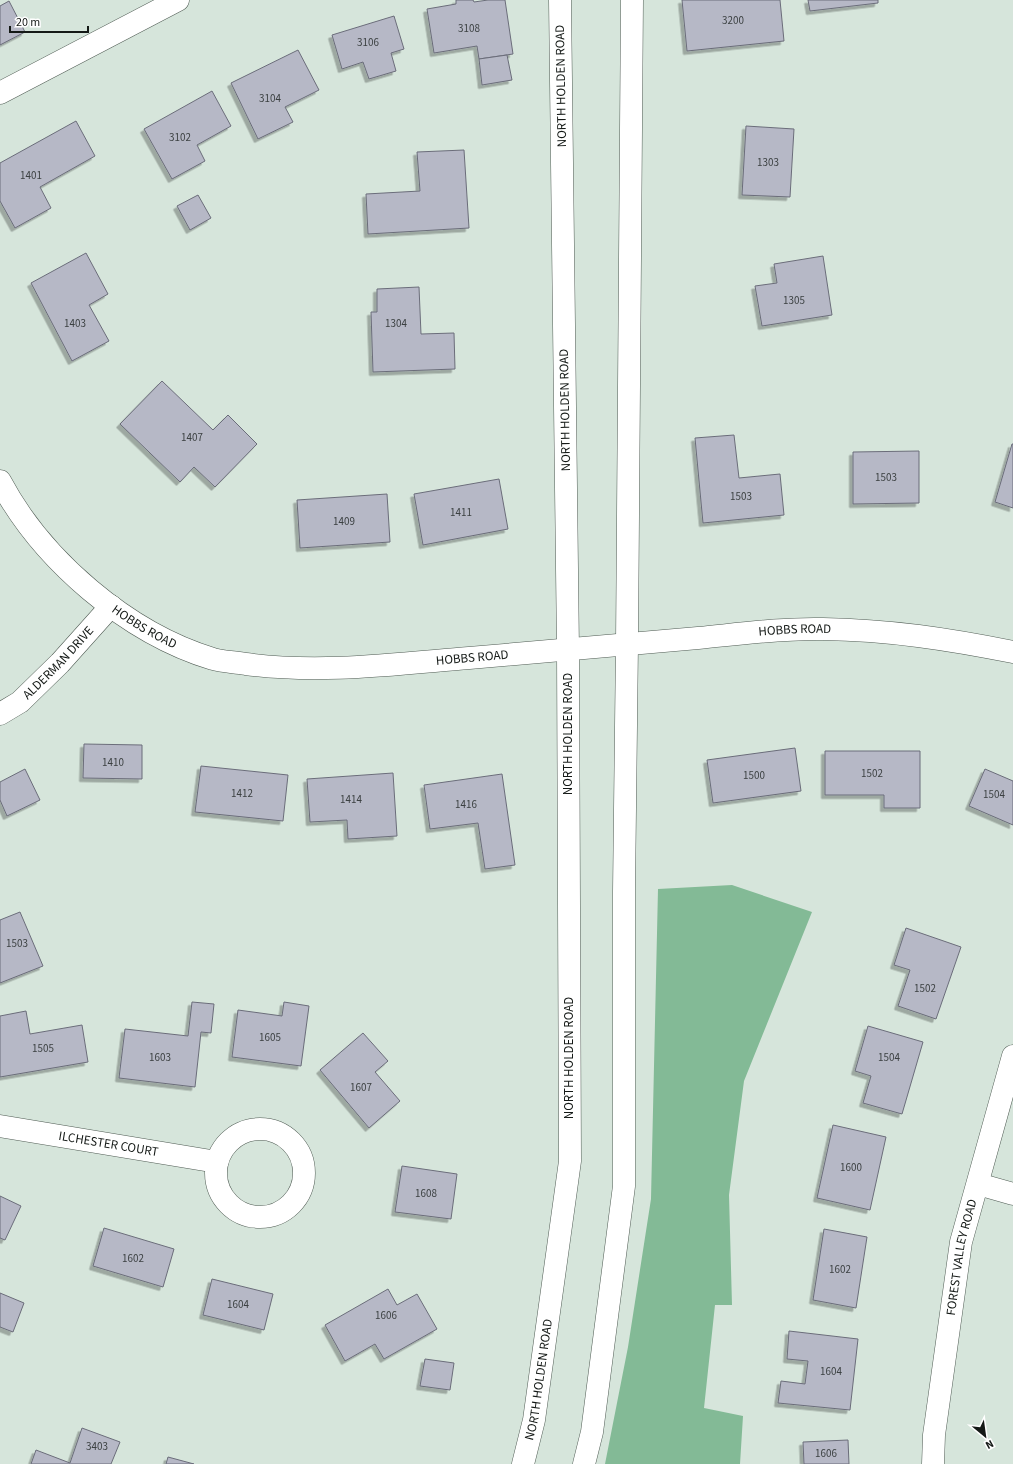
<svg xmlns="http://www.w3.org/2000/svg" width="1013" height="1464" font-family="'Source Sans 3',sans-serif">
<defs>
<filter id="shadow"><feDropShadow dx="-3.5" dy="3.5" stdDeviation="0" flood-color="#0004"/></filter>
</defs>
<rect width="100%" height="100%" fill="#d6e5db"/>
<!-- forest -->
<polygon fill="#83ba96" points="732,885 812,912 744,1081 729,1195 732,1305 715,1305 704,1408 743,1416 740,1464 605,1464 628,1347 651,1199 658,889"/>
<!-- building -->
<g fill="#b6b8c6" stroke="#6b6d7a" filter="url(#shadow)">
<polygon points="456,0 473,0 474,2 488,0 505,0 513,54 479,59 477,46 434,53 427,9 456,4"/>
<polygon points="682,0 780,0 784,41 687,51"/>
<polygon points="808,0 878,0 878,3 810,11"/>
<polygon points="9,1 25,32 0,45 0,6"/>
<polygon points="394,16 404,49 391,53 396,71 369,79 363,62 342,69 332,35"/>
<polygon points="298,50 319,90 285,107 293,122 258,139 231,83"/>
<polygon points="507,55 512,80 482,85 479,59"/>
<polygon points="212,91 231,126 197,145 205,161 172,179 144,129"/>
<polygon points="76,121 95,156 40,187 51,208 15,228 0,201 0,163"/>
<polygon points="746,126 794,129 790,197 742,195"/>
<polygon points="464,150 469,228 368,234 366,194 420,191 417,152"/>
<polygon points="198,195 211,218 190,230 177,206"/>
<polygon points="86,253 108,294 89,305 109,341 72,361 31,283"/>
<polygon points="823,256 832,315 762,326 755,286 777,283 774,264"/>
<polygon points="419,287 421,334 454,333 455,369 373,372 371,312 377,312 377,289"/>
<polygon points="162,381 213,430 228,415 257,444 215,487 194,467 180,482 120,424"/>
<polygon points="734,435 739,478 780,474 784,515 703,523 695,438"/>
<polygon points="1012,444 1013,444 1013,508 995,502"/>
<polygon points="919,451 919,503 853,504 853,452"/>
<polygon points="499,479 508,529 423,545 414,494"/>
<polygon points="387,494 390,542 300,548 297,500"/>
<polygon points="84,744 142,745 142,779 83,778"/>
<polygon points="795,748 801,791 713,803 707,760"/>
<polygon points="825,751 920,751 920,808 884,808 884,795 825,795"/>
<polygon points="201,766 288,775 283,821 195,812"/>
<polygon points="25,769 40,800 7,816 0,800 0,782"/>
<polygon points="985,769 1013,781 1013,825 969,806"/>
<polygon points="393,773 397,836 348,839 347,820 310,822 307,779"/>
<polygon points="502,774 515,865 485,869 478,823 430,829 424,785"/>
<polygon points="20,912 43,966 0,983 0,920"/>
<polygon points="906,928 961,947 936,1019 898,1006 910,970 894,965"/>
<polygon points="192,1002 214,1004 211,1033 201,1032 195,1087 119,1078 125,1029 188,1036"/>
<polygon points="284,1002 309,1006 301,1066 232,1057 238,1010 282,1016"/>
<polygon points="26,1011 30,1034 82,1025 88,1062 0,1077 0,1016"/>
<polygon points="868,1026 923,1042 902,1114 863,1103 871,1076 855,1071"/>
<polygon points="363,1033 388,1061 375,1072 400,1101 369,1128 320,1070"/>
<polygon points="833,1125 886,1137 870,1210 817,1198"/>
<polygon points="402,1166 457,1174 451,1219 395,1212"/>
<polygon points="0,1196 21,1206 5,1240 0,1238"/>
<polygon points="104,1228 174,1249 163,1287 93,1266"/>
<polygon points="824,1229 867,1237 856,1308 813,1300"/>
<polygon points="212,1279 273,1294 264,1330 203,1315"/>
<polygon points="388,1289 397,1305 417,1294 437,1329 384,1359 375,1344 345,1361 325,1325"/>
<polygon points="0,1293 24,1303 13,1332 0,1327"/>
<polygon points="789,1331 858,1339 850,1410 778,1403 781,1381 805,1384 808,1361 787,1359"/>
<polygon points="425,1359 454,1363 450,1390 420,1386"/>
<polygon points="82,1428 120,1442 111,1464 31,1464 36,1450 70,1463"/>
<polygon points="848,1440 849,1464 804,1464 803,1442"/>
<polygon points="168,1457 194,1464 166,1464"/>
</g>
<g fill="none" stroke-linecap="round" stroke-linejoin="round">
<!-- minor casing -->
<g stroke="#505c54" stroke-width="23">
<g id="minor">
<polyline points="0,93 178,0"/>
<path id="s1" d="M0 714 20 702 60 663 111 606"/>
<path id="s2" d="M0 1126 217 1162"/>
<circle cx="260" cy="1173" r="44"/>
<polyline points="978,1184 1013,1194"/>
<path id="s3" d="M933 1464 934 1435 961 1242 1013 1056"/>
</g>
</g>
<!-- tertiary casing -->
<g stroke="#505c54" stroke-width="23">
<g id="tertiary">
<path id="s4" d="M0 481C42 560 127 633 213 659 224 662 235 662 246 664 319 674 396 664 469 658 546 651 622 644 698 638 739 634 782 628 823 629 889 630 948 639 1013 652"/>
</g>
</g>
<!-- secondary casing -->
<g stroke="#505c54" stroke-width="23">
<g id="secondary">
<path id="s5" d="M523 1464 534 1420 570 1161 568 650 560 0"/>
<polyline points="584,1464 592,1432 624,1186 624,891 627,644 632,0"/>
</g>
</g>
<!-- minor -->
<use href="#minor" stroke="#fff" stroke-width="22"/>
<!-- tertiary -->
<use href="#tertiary" stroke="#fff" stroke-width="22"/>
<!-- secondary -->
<use href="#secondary" stroke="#fff" stroke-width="22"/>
</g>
<g text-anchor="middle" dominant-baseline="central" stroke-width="4" stroke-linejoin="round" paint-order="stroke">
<!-- number labels -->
<g font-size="11" fill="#3c4142">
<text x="733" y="20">3200</text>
<text x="469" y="28">3108</text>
<text x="368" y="42">3106</text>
<text x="270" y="98">3104</text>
<text x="180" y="137">3102</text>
<text x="768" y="162">1303</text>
<text x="31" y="175">1401</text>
<text x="794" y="300">1305</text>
<text x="75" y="323">1403</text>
<text x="396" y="323">1304</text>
<text x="192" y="437">1407</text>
<text x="886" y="477">1503</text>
<text x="741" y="496">1503</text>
<text x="461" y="512">1411</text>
<text x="344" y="521">1409</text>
<text x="113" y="762">1410</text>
<text x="872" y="773">1502</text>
<text x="754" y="775">1500</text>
<text x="242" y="793">1412</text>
<text x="994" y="794">1504</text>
<text x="351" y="799">1414</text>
<text x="466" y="804">1416</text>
<text x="17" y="943">1503</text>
<text x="925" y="988">1502</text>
<text x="270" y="1037">1605</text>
<text x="43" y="1048">1505</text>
<text x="160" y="1057">1603</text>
<text x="889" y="1057">1504</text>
<text x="361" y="1087">1607</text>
<text x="851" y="1167">1600</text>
<text x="426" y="1193">1608</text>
<text x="133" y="1258">1602</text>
<text x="840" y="1269">1602</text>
<text x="238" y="1304">1604</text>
<text x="386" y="1315">1606</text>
<text x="831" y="1371">1604</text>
<text x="97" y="1446">3403</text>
<text x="826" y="1453">1606</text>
</g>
<!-- street labels -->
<g font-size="13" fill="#141916" stroke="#fff">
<text transform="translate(561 86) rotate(-91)">NORTH HOLDEN ROAD</text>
<text transform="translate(565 410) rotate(-91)">NORTH HOLDEN ROAD</text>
<text stroke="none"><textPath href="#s4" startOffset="208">HOBBS ROAD</textPath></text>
<text stroke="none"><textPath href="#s4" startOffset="868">HOBBS ROAD</textPath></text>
<text stroke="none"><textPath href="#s4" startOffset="544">HOBBS ROAD</textPath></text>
<text stroke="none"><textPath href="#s1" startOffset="78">ALDERMAN DRIVE</textPath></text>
<text transform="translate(568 734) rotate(-90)">NORTH HOLDEN ROAD</text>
<text transform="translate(569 1058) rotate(-90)">NORTH HOLDEN ROAD</text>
<text stroke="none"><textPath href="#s2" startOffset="110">ILCHESTER COURT</textPath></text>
<text stroke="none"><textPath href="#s3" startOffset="209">FOREST VALLEY ROAD</textPath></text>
<text stroke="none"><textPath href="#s5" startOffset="86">NORTH HOLDEN ROAD</textPath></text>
</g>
</g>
<!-- north arrow -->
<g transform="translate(985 1436) rotate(151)" stroke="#ffffff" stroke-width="3" paint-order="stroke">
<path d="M0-3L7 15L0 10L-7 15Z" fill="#141916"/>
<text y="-6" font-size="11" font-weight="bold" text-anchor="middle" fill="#141916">N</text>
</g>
<!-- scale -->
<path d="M10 26v6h78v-6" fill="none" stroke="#141916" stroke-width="2"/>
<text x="16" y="26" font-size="12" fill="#141916" stroke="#ffffff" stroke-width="3" paint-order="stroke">20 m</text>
</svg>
